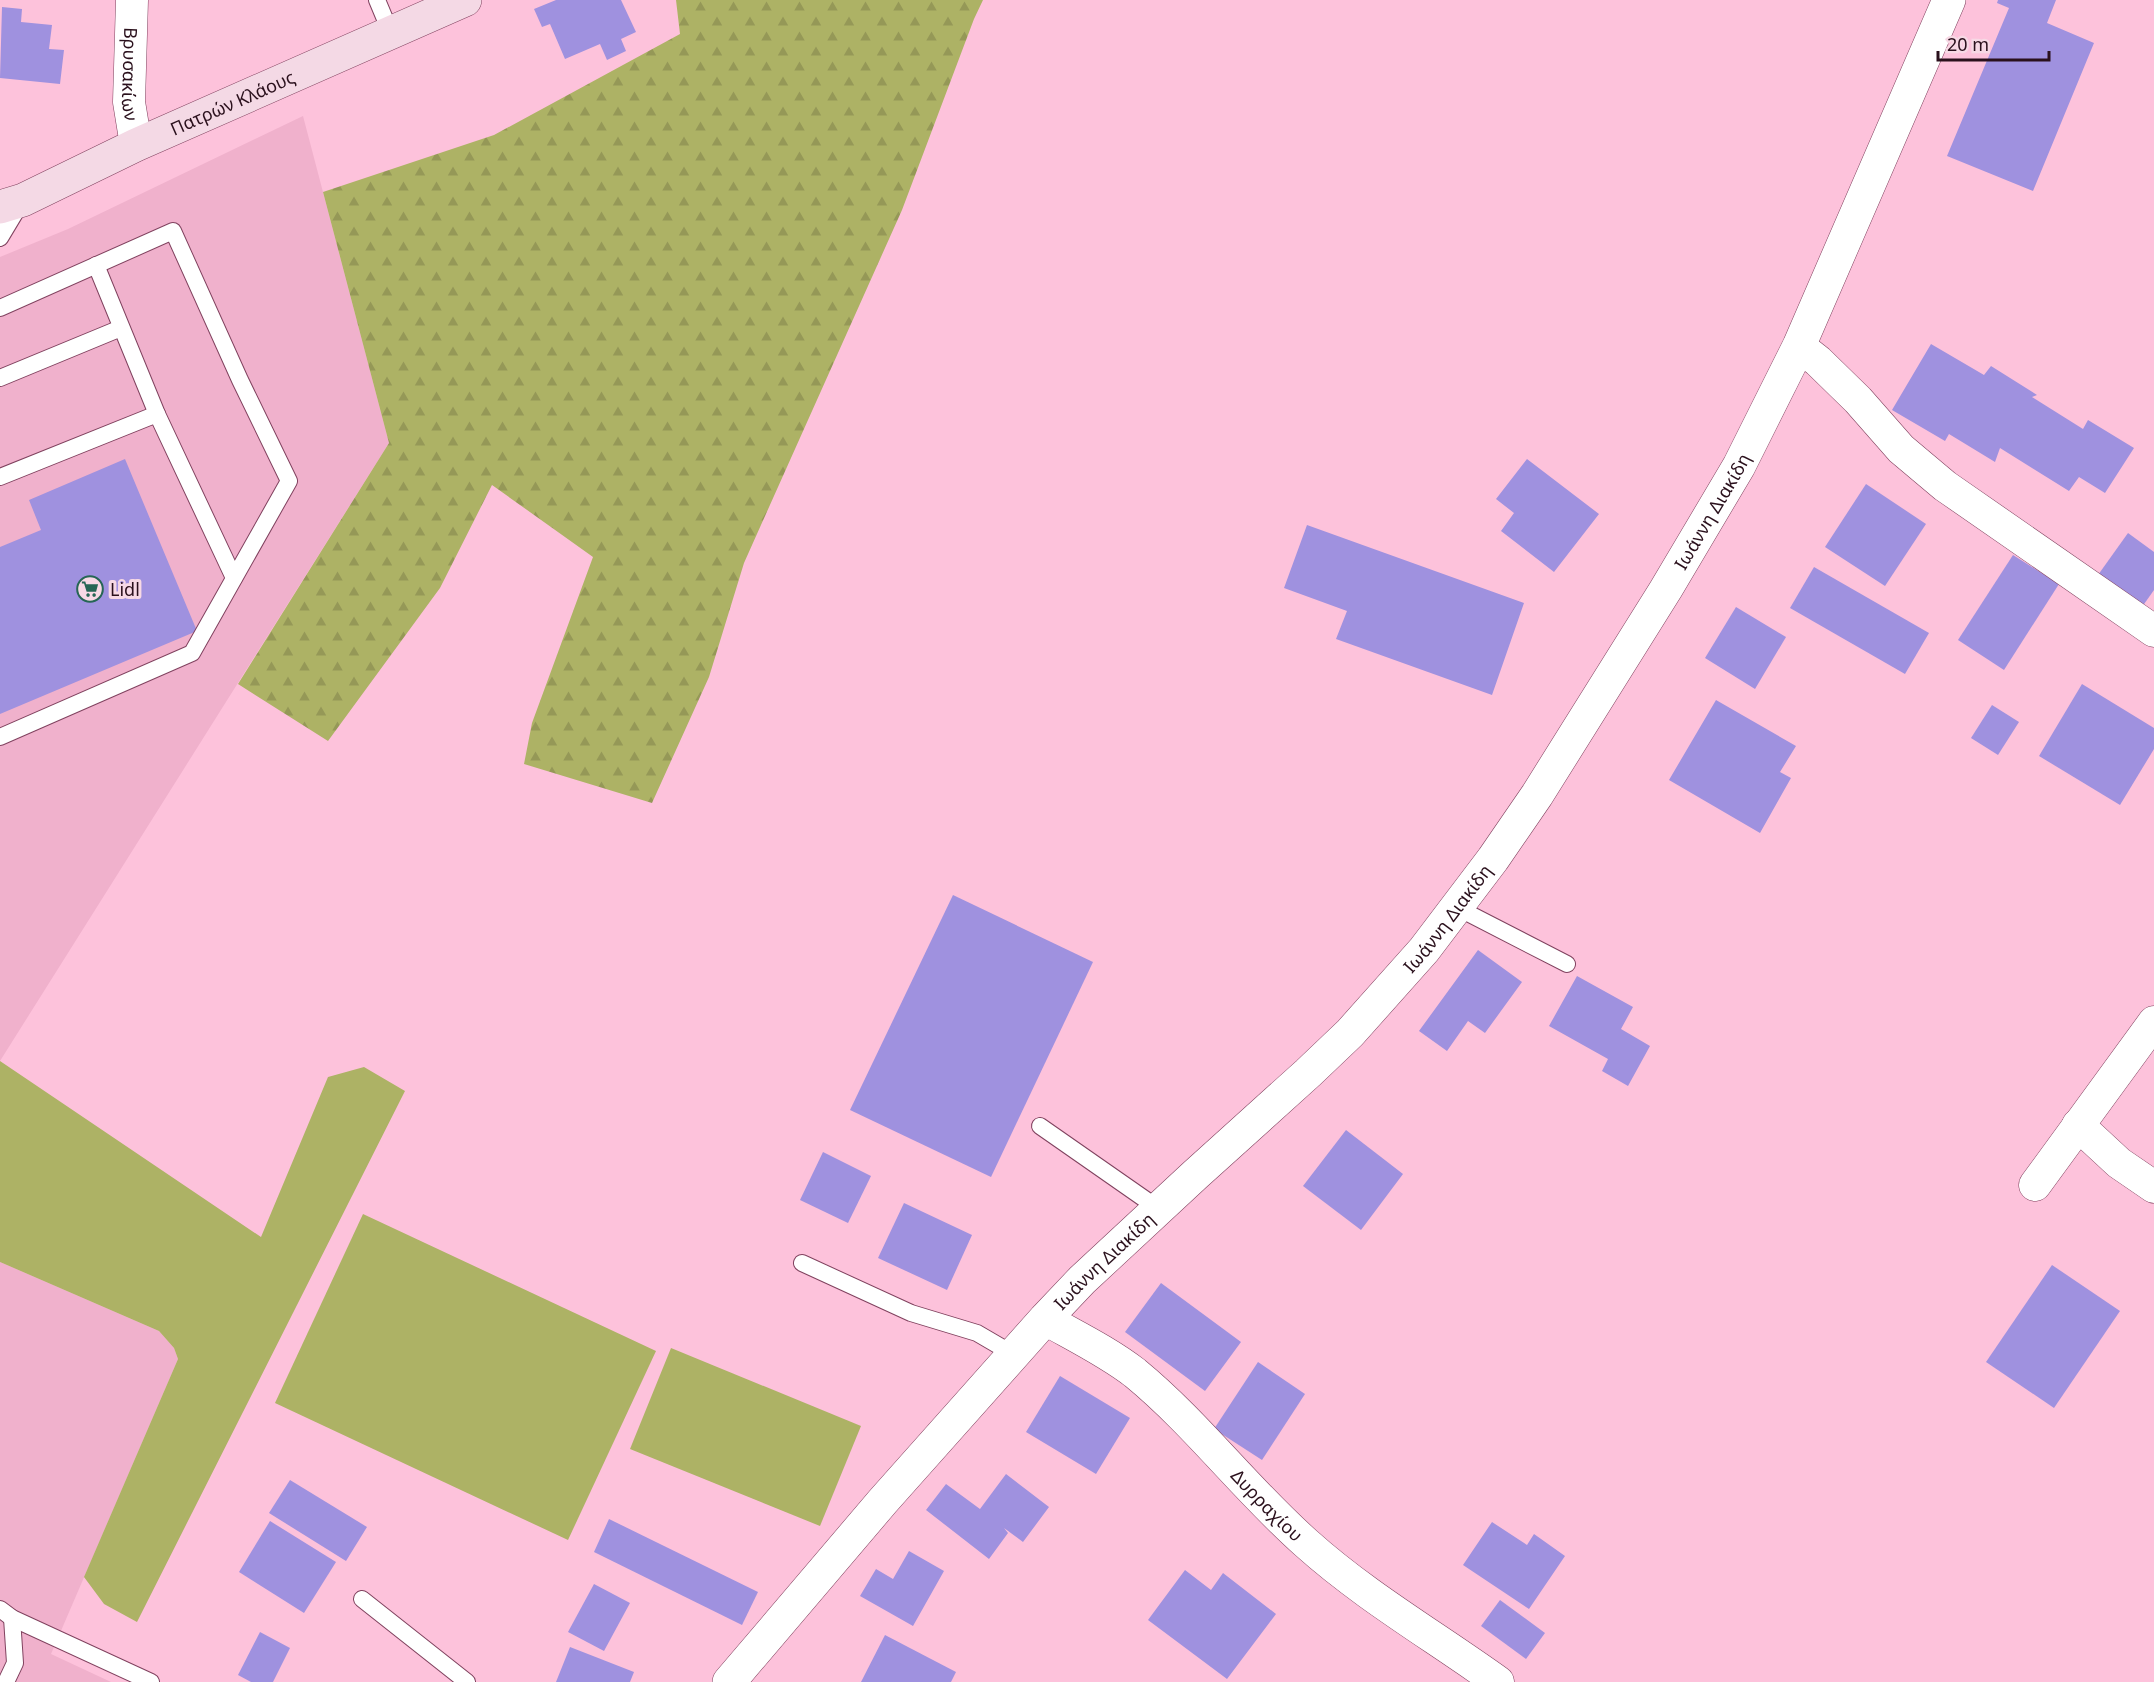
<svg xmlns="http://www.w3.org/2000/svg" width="2154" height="1682" font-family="'Noto Sans',sans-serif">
<defs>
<pattern id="forest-firs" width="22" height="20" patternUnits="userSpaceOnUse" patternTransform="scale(1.5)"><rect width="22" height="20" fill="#adb265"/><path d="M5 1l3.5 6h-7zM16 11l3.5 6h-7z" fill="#959857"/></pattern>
</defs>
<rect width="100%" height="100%" fill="#fdc2db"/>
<!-- built -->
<g fill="#f0b1cc">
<polygon points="303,116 389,443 0,1061 0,257 68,229"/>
<polygon points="0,1262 159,1331 174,1348 178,1359 51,1654 111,1682 0,1682"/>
</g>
<!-- grass -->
<g fill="#adb265">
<polygon points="0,1061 261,1237 328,1077 364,1067 405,1091 137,1622 104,1604 84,1577 178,1359 174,1348 159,1331 0,1262"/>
<polygon points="363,1214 656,1351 568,1540 275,1403"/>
<polygon points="671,1348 861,1426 820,1526 630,1449"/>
</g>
<!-- forest -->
<polygon fill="url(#forest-firs)" points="676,0 983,0 974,19 902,210 744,563 709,677 652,803 524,764 532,723 593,557 492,485 440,588 328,741 238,684 389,443 323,192 494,135 680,34"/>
<!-- building -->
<g fill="#9f91df">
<polygon points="556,0 621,0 636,32 621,39 626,51 607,60 600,44 565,59 550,24 542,27 534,9"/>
<polygon points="1998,0 2056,0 2047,23 2094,43 2033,191 1947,156 2009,8 1997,3"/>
<polygon points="2,7 22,9 21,22 52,25 49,49 64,50 60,84 0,78"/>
<polygon points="1931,344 1984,375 1991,366 2037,395 2032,397 2083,429 2088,420 2134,448 2105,493 2079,477 2069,491 2000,448 1995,462 1949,434 1945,441 1892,410"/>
<polygon points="125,459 197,631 0,714 0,547 41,530 29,500"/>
<polygon points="1527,459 1599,514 1554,572 1501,531 1514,513 1496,499"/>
<polygon points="1866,484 1926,524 1885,586 1825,547"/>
<polygon points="1307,525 1524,603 1492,695 1336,639 1347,611 1284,588"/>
<polygon points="2128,533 2154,552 2154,590 2142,607 2098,575"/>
<polygon points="2013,555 2059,584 2004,670 1958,640"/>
<polygon points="1814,567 1929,633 1905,674 1790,608"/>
<polygon points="1736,607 1786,637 1755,689 1705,658"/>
<polygon points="2082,684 2154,728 2154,749 2120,805 2039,756"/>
<polygon points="1716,700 1796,746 1780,772 1791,778 1760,833 1669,780"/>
<polygon points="1992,705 2019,722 1998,755 1971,738"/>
<polygon points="953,895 1093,962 991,1177 850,1110"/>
<polygon points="1478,950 1522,982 1485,1033 1468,1021 1447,1051 1419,1031"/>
<polygon points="1577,976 1633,1007 1621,1029 1650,1046 1628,1086 1602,1071 1608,1059 1549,1026"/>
<polygon points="1346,1130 1403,1174 1361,1230 1303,1186"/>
<polygon points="823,1152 871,1176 848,1223 800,1200"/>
<polygon points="904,1203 972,1235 947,1290 878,1258"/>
<polygon points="2052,1265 2120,1311 2054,1408 1986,1362"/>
<polygon points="1161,1283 1241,1342 1205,1391 1125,1332"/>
<polygon points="1258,1362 1305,1394 1262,1460 1214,1429"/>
<polygon points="1060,1376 1130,1418 1096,1474 1026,1432"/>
<polygon points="1006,1474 1049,1507 1023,1542 1004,1528 1008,1533 989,1559 926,1510 946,1484 980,1509"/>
<polygon points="290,1480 367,1527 346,1561 269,1513"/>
<polygon points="609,1519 758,1592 742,1625 594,1552"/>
<polygon points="270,1521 336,1562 304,1613 239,1572"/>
<polygon points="1492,1522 1527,1545 1534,1534 1565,1556 1529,1609 1463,1565"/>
<polygon points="909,1551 944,1571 913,1626 860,1596 876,1569 893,1579"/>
<polygon points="1185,1570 1211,1590 1223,1573 1276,1614 1227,1679 1148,1620"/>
<polygon points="594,1584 630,1603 604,1651 568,1632"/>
<polygon points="1500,1600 1545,1633 1526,1659 1481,1626"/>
<polygon points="260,1632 290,1648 273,1682 251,1682 238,1675"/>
<polygon points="885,1635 956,1672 951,1682 861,1682"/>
<polygon points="570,1647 634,1672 630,1682 556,1682"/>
</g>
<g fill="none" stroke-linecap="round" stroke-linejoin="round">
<!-- service casing -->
<g stroke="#80425f" stroke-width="18">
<g id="service">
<polyline points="377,0 390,31"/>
<polyline points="0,238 21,203"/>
<polyline points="96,265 157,414"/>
<polyline points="0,308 173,231 240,380 289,481 192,653 0,737"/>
<polyline points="0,378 121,328"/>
<polyline points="0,477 157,414 234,578"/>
<polyline points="1458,908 1567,964"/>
<polyline points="1040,1126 1159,1209"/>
<polyline points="802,1263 911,1313 977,1333 1013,1354"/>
<polyline points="362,1599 467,1682"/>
<polyline points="0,1609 12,1618 151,1682"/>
<polyline points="6,1682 15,1663 12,1618"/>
</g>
</g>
<!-- minor casing -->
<g stroke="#80425f" stroke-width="33">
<g id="minor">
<path id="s1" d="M132 0 129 102 136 145"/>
<polyline points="1799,346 1818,361 1858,400 1901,449 1945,486 2154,631"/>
<polyline points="2078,1125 2119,1163 2154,1187"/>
<polyline points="2035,1185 2154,1022"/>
<path id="s2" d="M1045 1319C1075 1336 1108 1352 1135 1373 1197 1424 1246 1490 1306 1543 1365 1596 1434 1636 1498 1682"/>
</g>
</g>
<!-- tertiary casing -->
<g stroke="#80425f" stroke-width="34">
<g id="tertiary">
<path id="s3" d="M729 1682 883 1501 1045 1319 1082 1280 1195 1175 1308 1073 1350 1033 1424 950 1493 859 1537 795 1666 589 1739 466 1799 346 1949 0"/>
</g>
</g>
<!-- secondary casing -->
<g stroke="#80425f" stroke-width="34">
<g id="secondary">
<path id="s4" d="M0 207 23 200 136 145 465 0"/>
</g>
</g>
<!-- service -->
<use href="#service" stroke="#fff" stroke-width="16"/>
<!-- minor -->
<use href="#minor" stroke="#fff" stroke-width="32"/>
<!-- tertiary -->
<use href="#tertiary" stroke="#fff" stroke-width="33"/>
<!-- secondary -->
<use href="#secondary" stroke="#f4d9e5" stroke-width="33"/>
</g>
<!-- icons -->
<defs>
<g id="supermarket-ring" transform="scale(1.35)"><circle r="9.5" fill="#f7d9e5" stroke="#266655" stroke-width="1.5"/><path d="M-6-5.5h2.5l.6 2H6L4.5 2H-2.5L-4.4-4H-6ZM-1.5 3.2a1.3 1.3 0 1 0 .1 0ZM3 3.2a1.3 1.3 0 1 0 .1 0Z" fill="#266655"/></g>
</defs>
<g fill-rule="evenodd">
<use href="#supermarket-ring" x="90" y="589"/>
</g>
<g text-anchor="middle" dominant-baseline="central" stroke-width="6" stroke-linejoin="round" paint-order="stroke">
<!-- street labels -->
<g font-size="18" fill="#2a101c" stroke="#f7d9e5">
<text stroke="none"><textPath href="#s1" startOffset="74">Βρυσακίων</textPath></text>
<text stroke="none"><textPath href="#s4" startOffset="255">Πατρών Κλάους</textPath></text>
<text stroke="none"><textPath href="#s3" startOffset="1536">Ιωάννη Διακίδη</textPath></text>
<text stroke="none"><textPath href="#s3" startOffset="1050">Ιωάννη Διακίδη</textPath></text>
<text stroke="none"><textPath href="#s3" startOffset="564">Ιωάννη Διακίδη</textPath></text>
<text stroke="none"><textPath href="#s2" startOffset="292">Δυρραχίου</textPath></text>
</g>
<!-- poi labels -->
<g font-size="18" fill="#2a101c" stroke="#f7d9e5" text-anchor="start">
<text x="110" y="589">Lidl</text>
</g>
</g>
<!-- scale -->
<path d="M1938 51v9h111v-9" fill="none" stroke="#2a101c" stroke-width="3"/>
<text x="1947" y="51" font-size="18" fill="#2a101c" stroke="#f7d9e5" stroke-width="4.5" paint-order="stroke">20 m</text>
</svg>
